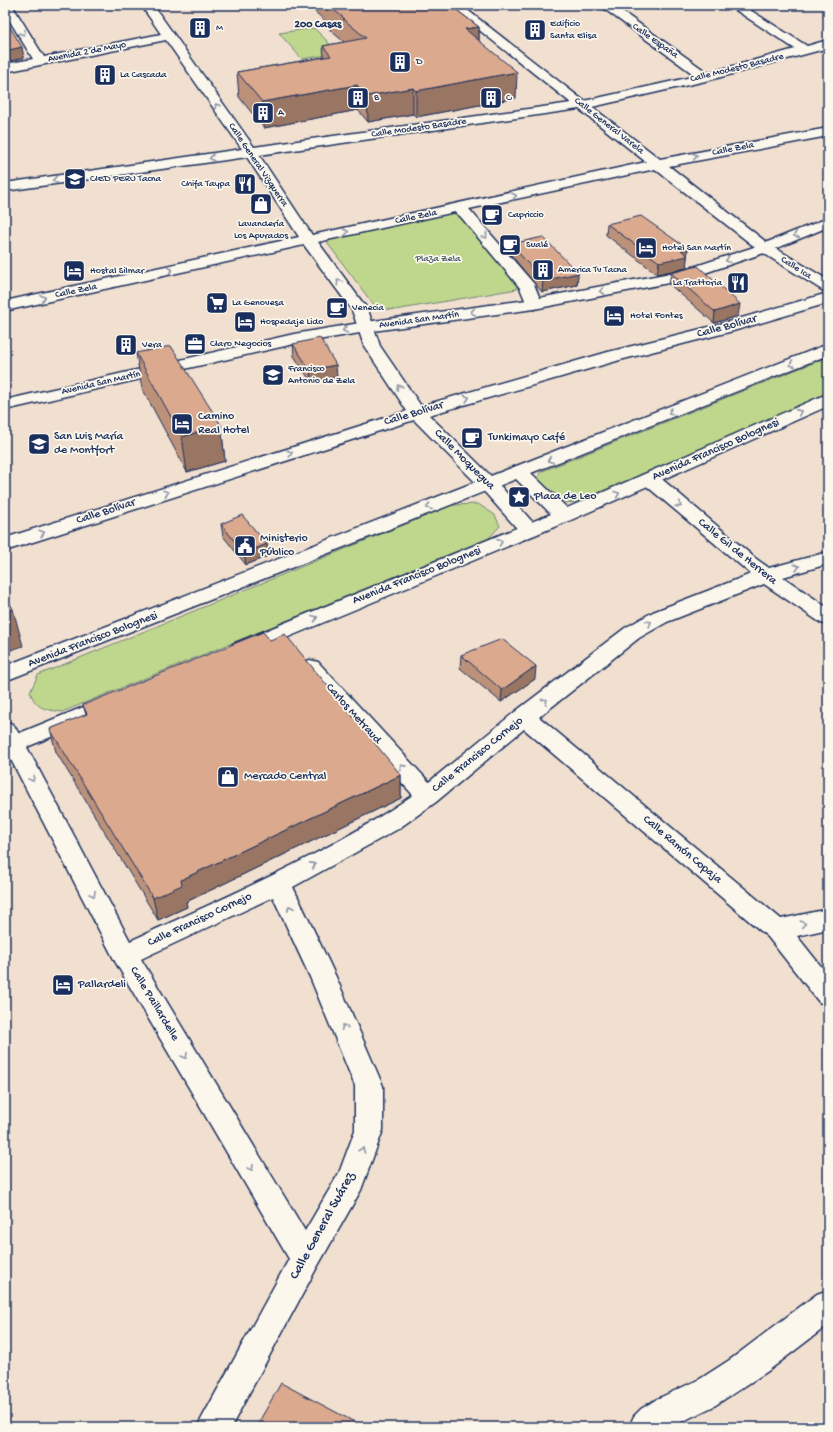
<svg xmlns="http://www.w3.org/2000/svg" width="833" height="1432" font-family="'Gochi Hand',sans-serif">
<rect width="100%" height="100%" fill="#f1e0d0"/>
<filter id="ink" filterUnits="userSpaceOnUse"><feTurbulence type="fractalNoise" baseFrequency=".025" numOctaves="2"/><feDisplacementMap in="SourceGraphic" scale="8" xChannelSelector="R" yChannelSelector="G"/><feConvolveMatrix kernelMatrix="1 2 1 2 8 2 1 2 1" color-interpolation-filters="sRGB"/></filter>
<g filter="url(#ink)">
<!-- green -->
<g fill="#bfd78d" stroke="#6d8376">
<polygon points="314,28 339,53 302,59 279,33"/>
<polygon points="450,213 461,215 517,284 517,289 395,310 376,308 328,244 329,239 345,234"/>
<polygon points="828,357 828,393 577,502 565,503 538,480 540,472"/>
<path d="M478 504 495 515 500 526 488 539 62 712C45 709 37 710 30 692L38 675 452 505Z"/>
</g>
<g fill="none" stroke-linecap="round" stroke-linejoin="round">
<!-- minor casing -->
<g stroke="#1b2f5e" stroke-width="3">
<g id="minor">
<path d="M5 5H12L44 57 161 34 141 5H153L254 147 571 103 448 5H461L584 101 696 76 599 5H613L708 73 795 49 728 5H742L807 46 828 40V48L710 80 592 107 660 159 828 128V136L669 166 770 245 828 280V292L822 290 760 251 655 169 469 209 534 284 542 304 540 307 534 309 528 307 520 288 461 217 455 212 318 242 368 310 380 346 421 406 608 352 721 324 828 293V303L733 331 620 360 429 415 495 480 536 526 539 530 536 534 529 536 522 534 481 488 414 420 5 551V538L407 411 364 346 352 310 304 245 5 311V301L299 237 247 157 5 191V183L242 149 166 40 5 72V64L33 59 5 13ZM579 109 646 162 312 235 259 155Z"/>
<path d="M650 473 657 475 755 558 769 568 828 552V564L783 577 828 608V625L821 623 764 584 667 622 639 638 539 717 781 919 828 909V929L797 936 828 975V1005L819 1002 768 937 524 729 436 802 398 829 293 887 336 977 383 1086V1130L361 1190 316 1269 231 1427H197L289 1259 116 963 5 748V740L14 736 22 738 130 941C226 897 326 855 413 795L302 672 299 667 302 662 310 660 318 662 429 782 516 711 625 628 653 612 751 574 643 483 641 479 643 475ZM273 897 310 977 355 1086V1130L339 1173 305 1231 141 959Z"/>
<polygon points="828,1290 828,1325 768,1371 714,1406 671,1427 629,1427 634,1416 641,1409 657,1399 700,1379 731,1359 817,1294"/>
</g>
</g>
<!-- tertiary casing -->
<g stroke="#1b2f5e" stroke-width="3">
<g id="tertiary">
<polygon points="828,218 828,227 770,251 684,280 534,309 366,332 294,344 5,410 5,400 294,334 366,322 534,299 681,271 760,245"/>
<polygon points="5,722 13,724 25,744 22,750 14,752 5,748"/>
</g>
</g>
<!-- primary casing -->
<g stroke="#1b2f5e" stroke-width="3">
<g id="primary">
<polygon points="828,344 828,355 531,473 567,508 822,396 828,395 828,406 571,520 247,654 240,656 233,654 229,649 233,644 551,514 516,479 5,681 5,666"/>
<polygon points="113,695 121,698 124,703 121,708 5,756 5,739"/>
</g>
</g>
<!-- minor -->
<use href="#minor" fill="#fbf7ec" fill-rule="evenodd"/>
<!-- tertiary -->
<use href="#tertiary" fill="#fbf7ec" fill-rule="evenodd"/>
<!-- primary -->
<use href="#primary" fill="#fbf7ec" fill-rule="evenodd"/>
</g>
<!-- wall -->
<g fill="#bc917a" stroke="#1b2f5e">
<polygon points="307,5 450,5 479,27 479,41 516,98 416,117 413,114 368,122 358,110 264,128 239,97 237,72 324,57 323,46 344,42 330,30 330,25"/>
<polygon points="607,224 687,256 686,268 657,274 606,235"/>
<polygon points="511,244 578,273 577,285 542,292 511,255"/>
<polygon points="671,273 738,316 714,323 669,284"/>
<polygon points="293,344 337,377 311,382 294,356"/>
<polygon points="136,353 221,425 225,461 187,472 142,388"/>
<polygon points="221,524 267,544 268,556 246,565 223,536"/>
<polygon points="270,640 401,775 401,798 186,902 187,907 158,920 56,752 50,729 86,715 83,705"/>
<polygon points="461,655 535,679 501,702 460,668"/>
</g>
<!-- shaded-wall -->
<g fill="#997663" stroke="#1b2f5e">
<polygon points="479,27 479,52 465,29"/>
<polygon points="22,47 24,58 5,62 5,51"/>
<polygon points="517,72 516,98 416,117 416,91"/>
<polygon points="357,85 358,110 264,128 262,102"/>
<polygon points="413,88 413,114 368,122 367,96"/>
<polygon points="688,249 686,268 657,274 659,262 681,250"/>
<polygon points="578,273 577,285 542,292 543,281"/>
<polygon points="740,304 738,316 714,323 715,312"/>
<polygon points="336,365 337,377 311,382 310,370"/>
<polygon points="221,425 225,461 187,472 182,437"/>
<polygon points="267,544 268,556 246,565 244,553"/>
<polygon points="13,609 23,646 5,652 5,612"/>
<polygon points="536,666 535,679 501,702 502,690"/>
<polygon points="401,775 401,798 186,902 187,907 158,920 153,898 181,880"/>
</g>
<!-- building -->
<g fill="#dba98e" stroke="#1b2f5e">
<polygon points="334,5 450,5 479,27 465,29 517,72 416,91 413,88 367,96 357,85 262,102 237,72 331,56 323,46 366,38 343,19 345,19 329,6"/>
<polygon points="5,24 8,24 22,47 5,51"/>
<polygon points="641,216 688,249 681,250 688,256 659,262 607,224"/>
<polygon points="543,237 578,273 543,281 511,244"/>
<polygon points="698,266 740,304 715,312 671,273"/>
<polygon points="320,338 336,365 310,370 293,344"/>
<polygon points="171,346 221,425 182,437 136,353"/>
<polygon points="242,515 267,544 244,553 221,524"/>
<polygon points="5,595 13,609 5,612"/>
<polygon points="263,632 270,640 285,634 401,775 181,880 182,885 153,898 50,729 87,714 83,705"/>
<polygon points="502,639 536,666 502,690 461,655"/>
<polygon points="281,1383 364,1427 256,1427"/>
</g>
<!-- one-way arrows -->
<defs><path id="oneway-chevron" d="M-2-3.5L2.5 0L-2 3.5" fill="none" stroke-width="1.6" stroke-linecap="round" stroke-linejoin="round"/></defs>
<g stroke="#8b93a5">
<use href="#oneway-chevron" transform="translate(23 33) rotate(59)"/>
<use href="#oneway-chevron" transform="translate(217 106) rotate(-125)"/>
<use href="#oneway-chevron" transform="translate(695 156) rotate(-11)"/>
<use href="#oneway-chevron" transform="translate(212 158) rotate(172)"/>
<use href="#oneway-chevron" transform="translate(55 180) rotate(172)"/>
<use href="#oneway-chevron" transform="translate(514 196) rotate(-13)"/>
<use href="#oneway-chevron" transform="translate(346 232) rotate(-12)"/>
<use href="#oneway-chevron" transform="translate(796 235) rotate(158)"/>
<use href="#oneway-chevron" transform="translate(485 236) rotate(50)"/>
<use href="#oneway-chevron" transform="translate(728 260) rotate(161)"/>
<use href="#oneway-chevron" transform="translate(170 270) rotate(-12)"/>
<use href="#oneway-chevron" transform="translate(339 282) rotate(-127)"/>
<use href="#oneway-chevron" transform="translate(602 291) rotate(169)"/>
<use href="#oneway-chevron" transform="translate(43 298) rotate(-12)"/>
<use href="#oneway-chevron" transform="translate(473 312) rotate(172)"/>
<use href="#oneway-chevron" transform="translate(345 330) rotate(170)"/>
<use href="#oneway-chevron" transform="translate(792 364) rotate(158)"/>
<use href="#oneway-chevron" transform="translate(399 387) rotate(-124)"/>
<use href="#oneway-chevron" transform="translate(467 398) rotate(-16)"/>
<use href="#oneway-chevron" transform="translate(671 412) rotate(158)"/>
<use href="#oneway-chevron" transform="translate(799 412) rotate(-24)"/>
<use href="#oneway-chevron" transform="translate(290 453) rotate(-18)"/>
<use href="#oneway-chevron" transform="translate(550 460) rotate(158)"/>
<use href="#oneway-chevron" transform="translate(166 493) rotate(-18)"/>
<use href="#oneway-chevron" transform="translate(617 494) rotate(-23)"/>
<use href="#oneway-chevron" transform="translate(679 505) rotate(41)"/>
<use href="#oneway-chevron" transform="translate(429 507) rotate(159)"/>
<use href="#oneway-chevron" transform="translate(42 533) rotate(-18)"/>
<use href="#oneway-chevron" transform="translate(500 542) rotate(-22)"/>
<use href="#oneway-chevron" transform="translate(797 567) rotate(-16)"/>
<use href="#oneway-chevron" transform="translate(315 618) rotate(-22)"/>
<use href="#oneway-chevron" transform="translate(649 623) rotate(-31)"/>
<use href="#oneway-chevron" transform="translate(545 701) rotate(-38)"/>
<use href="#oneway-chevron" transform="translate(402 767) rotate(-132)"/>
<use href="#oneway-chevron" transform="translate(32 779) rotate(62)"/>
<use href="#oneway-chevron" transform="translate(313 865) rotate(-28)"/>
<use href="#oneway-chevron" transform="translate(93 894) rotate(62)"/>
<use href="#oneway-chevron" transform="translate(290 908) rotate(-115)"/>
<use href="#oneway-chevron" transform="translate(803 924) rotate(-12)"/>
<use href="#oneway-chevron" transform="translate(344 1027) rotate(-113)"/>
<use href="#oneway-chevron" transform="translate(185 1056) rotate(59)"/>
<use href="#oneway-chevron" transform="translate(362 1150) rotate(-71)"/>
<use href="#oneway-chevron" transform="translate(251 1168) rotate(59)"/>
</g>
</g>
<!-- icons -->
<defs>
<g id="building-square" transform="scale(1.15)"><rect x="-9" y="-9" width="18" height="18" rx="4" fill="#1b2f5e" stroke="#fbf7ec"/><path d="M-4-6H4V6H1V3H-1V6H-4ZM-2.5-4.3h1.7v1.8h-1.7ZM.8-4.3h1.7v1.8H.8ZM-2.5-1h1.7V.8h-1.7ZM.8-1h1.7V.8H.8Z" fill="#fff"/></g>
<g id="university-square" transform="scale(1.15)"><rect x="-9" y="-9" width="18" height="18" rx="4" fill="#1b2f5e" stroke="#fbf7ec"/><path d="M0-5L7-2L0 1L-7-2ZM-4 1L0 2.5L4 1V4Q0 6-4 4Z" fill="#fff"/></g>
<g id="restaurant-square" transform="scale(1.15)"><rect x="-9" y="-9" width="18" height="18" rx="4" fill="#1b2f5e" stroke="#fbf7ec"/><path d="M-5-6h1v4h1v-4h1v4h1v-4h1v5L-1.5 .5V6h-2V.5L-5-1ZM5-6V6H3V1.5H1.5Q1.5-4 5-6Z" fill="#fff"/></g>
<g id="shop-square" transform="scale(1.15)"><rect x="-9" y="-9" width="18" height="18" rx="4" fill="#1b2f5e" stroke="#fbf7ec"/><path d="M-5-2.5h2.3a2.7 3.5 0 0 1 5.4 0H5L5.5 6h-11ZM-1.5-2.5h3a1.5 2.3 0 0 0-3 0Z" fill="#fff"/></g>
<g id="cafe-square" transform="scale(1.15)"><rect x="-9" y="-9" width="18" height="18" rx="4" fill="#1b2f5e" stroke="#fbf7ec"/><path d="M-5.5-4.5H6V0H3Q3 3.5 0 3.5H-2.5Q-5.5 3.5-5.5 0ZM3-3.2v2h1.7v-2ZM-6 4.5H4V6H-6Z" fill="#fff"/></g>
<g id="hotel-square" transform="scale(1.15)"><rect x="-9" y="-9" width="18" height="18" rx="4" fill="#1b2f5e" stroke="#fbf7ec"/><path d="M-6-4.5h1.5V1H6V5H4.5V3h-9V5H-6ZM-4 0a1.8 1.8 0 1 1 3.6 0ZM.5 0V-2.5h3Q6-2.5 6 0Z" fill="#fff"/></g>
<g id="supermarket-square" transform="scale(1.15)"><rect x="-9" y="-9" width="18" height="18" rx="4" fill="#1b2f5e" stroke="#fbf7ec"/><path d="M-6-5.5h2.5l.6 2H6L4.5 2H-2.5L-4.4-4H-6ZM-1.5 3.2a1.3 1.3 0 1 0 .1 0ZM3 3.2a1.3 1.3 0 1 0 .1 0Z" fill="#fff"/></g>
<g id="office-square" transform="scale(1.15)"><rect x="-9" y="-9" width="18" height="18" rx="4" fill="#1b2f5e" stroke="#fbf7ec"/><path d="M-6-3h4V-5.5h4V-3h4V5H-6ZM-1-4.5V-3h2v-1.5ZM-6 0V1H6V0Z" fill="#fff"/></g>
<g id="school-square" transform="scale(1.15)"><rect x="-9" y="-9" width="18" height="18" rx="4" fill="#1b2f5e" stroke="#fbf7ec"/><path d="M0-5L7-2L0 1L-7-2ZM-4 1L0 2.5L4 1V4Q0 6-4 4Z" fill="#fff"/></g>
<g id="sight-square" transform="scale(1.15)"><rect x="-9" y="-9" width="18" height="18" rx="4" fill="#1b2f5e" stroke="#fbf7ec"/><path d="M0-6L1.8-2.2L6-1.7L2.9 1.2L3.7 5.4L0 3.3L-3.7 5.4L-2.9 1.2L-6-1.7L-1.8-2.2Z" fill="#fff"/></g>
<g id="civic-square" transform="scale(1.15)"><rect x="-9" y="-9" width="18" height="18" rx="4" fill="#1b2f5e" stroke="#fbf7ec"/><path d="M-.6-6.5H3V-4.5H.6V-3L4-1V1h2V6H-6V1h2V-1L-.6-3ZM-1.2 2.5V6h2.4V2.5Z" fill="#fff"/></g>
</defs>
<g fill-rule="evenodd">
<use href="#building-square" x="200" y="28"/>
<use href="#building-square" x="535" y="30"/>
<use href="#building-square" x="400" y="62"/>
<use href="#building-square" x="105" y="75"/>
<use href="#building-square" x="358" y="98"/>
<use href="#building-square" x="491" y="98"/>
<use href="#building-square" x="263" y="113"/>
<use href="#university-square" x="75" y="179"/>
<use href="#restaurant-square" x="245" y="184"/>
<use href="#shop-square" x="261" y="204"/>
<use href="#cafe-square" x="492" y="215"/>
<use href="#cafe-square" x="510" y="245"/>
<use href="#hotel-square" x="646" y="248"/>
<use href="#building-square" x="543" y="270"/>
<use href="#hotel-square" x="74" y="271"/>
<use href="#restaurant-square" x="738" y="283"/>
<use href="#supermarket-square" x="217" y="303"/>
<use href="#cafe-square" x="337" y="308"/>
<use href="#hotel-square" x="614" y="316"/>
<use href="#hotel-square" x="245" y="322"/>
<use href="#office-square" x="195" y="344"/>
<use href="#building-square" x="126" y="345"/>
<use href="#school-square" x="273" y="375"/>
<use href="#hotel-square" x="182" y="424"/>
<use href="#cafe-square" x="472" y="438"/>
<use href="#school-square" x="39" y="444"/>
<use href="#sight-square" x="519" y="497"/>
<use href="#civic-square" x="245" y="546"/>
<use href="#shop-square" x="228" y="777"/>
<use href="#hotel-square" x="63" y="985"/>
</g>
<g text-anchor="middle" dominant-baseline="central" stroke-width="3.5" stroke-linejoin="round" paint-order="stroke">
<!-- far-poi labels -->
<g font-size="10" fill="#1b2f5e" stroke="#fbf7ec" text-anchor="start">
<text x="550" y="24">Edificio<tspan x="550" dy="12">Santa Elisa</tspan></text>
<text x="216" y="28">M</text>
<text x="416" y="62">D</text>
<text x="120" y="75">La Cascada</text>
<text x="374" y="98">B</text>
<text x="506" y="98">C</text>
<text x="278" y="113">A</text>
<text x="90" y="179">CIED PERU Tacna</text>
<text x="230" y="184" text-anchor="end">Chifa Taypa</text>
<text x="508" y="215">Capriccio</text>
<text x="261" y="224" text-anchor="middle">Lavandería<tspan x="261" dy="12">Los Apurados</tspan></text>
<text x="526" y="245">Sualé</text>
<text x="662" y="248">Hotel San Martín</text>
<text x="558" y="270">America Tv Tacna</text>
<text x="90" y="271">Hostal Silmar</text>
<text x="722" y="283" text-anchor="end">La Trattoria</text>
<text x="232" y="303">La Genovesa</text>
<text x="352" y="308">Venecia</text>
<text x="630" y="316">Hotel Fontes</text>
<text x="260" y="322">Hospedaje Lido</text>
<text x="210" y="344">Claro Negocios</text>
<text x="142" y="345">Vera</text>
<text x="288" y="369">Francisco<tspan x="288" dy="12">Antonio de Zela</tspan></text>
</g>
<!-- far-street labels -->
<g font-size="10" fill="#1b2f5e" stroke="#fbf7ec">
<text transform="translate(655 41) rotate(35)">Calle España</text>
<text transform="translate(87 52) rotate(-11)">Avenida 2 de Mayo</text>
<text transform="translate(737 68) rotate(-14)">Calle Modesto Basadre</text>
<text transform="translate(609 126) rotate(38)">Calle General Varela</text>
<text transform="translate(419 128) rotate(-8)">Calle Modesto Basadre</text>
<text transform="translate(733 149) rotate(-11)">Calle Zela</text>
<text transform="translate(258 165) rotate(56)">Calle General Vizquerra</text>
<text transform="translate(416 217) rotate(-12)">Calle Zela</text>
<text transform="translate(796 268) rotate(32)">Calle Ica</text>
<text transform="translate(76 291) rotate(-12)">Calle Zela</text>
<text transform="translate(419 320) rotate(-8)">Avenida San Martín</text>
<text transform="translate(101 383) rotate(-13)">Avenida San Martín</text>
</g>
<!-- far-park labels -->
<g font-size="10" fill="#44596a" stroke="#fbf7ec">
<text x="438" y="259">Plaza Zela</text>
</g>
<!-- far-neighbourhood labels -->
<g font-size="11" font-weight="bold" fill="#1b2f5e" stroke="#fbf7ec">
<text x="318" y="25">200 Casas</text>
</g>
<!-- street labels -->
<g font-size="12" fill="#1b2f5e" stroke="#fbf7ec">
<text transform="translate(727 327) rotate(-15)">Calle Bolívar</text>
<text transform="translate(414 414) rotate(-17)">Calle Bolívar</text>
<text transform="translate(716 450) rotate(-24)">Avenida Francisco Bolognesi</text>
<text transform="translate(464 460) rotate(45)">Calle Moquegua</text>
<text transform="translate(106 512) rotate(-18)">Calle Bolívar</text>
<text transform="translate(737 552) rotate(39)">Calle Gil de Herrera</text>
<text transform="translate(417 576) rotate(-22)">Avenida Francisco Bolognesi</text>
<text transform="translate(93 640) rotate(-21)">Avenida Francisco Bolognesi</text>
<text transform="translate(353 714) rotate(48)">Carlos Metraud</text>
<text transform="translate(478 755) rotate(-39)">Calle Francisco Cornejo</text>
<text transform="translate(682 850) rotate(40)">Calle Ramón Copaja</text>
<text transform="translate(200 920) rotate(-25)">Calle Francisco Cornejo</text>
<text transform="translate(154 1004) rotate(59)">Calle Paillardelle</text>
</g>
<!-- poi labels -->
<g font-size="12" fill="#1b2f5e" stroke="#fbf7ec" text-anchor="start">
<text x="198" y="417">Camino<tspan x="198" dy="14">Real Hotel</tspan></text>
<text x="54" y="437">San Luis María<tspan x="54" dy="14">de Montfort</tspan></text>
<text x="488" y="438">Tunkimayo Café</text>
<text x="534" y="497">Placa de Leo</text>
<text x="260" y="539">Ministerio<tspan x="260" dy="14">Público</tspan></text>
<text x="244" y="777">Mercado Central</text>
<text x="78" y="985">Pallardeli</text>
</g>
<!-- near-street labels -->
<g font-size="14" fill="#1b2f5e" stroke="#fbf7ec">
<text transform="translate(323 1226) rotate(-61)">Calle General Suárez</text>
</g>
</g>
<!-- margin -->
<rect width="833" height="1432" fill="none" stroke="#fbf7ec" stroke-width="20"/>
<rect x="10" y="10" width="813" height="1412" fill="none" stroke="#1b2f5e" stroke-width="1.5" filter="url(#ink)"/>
</svg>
